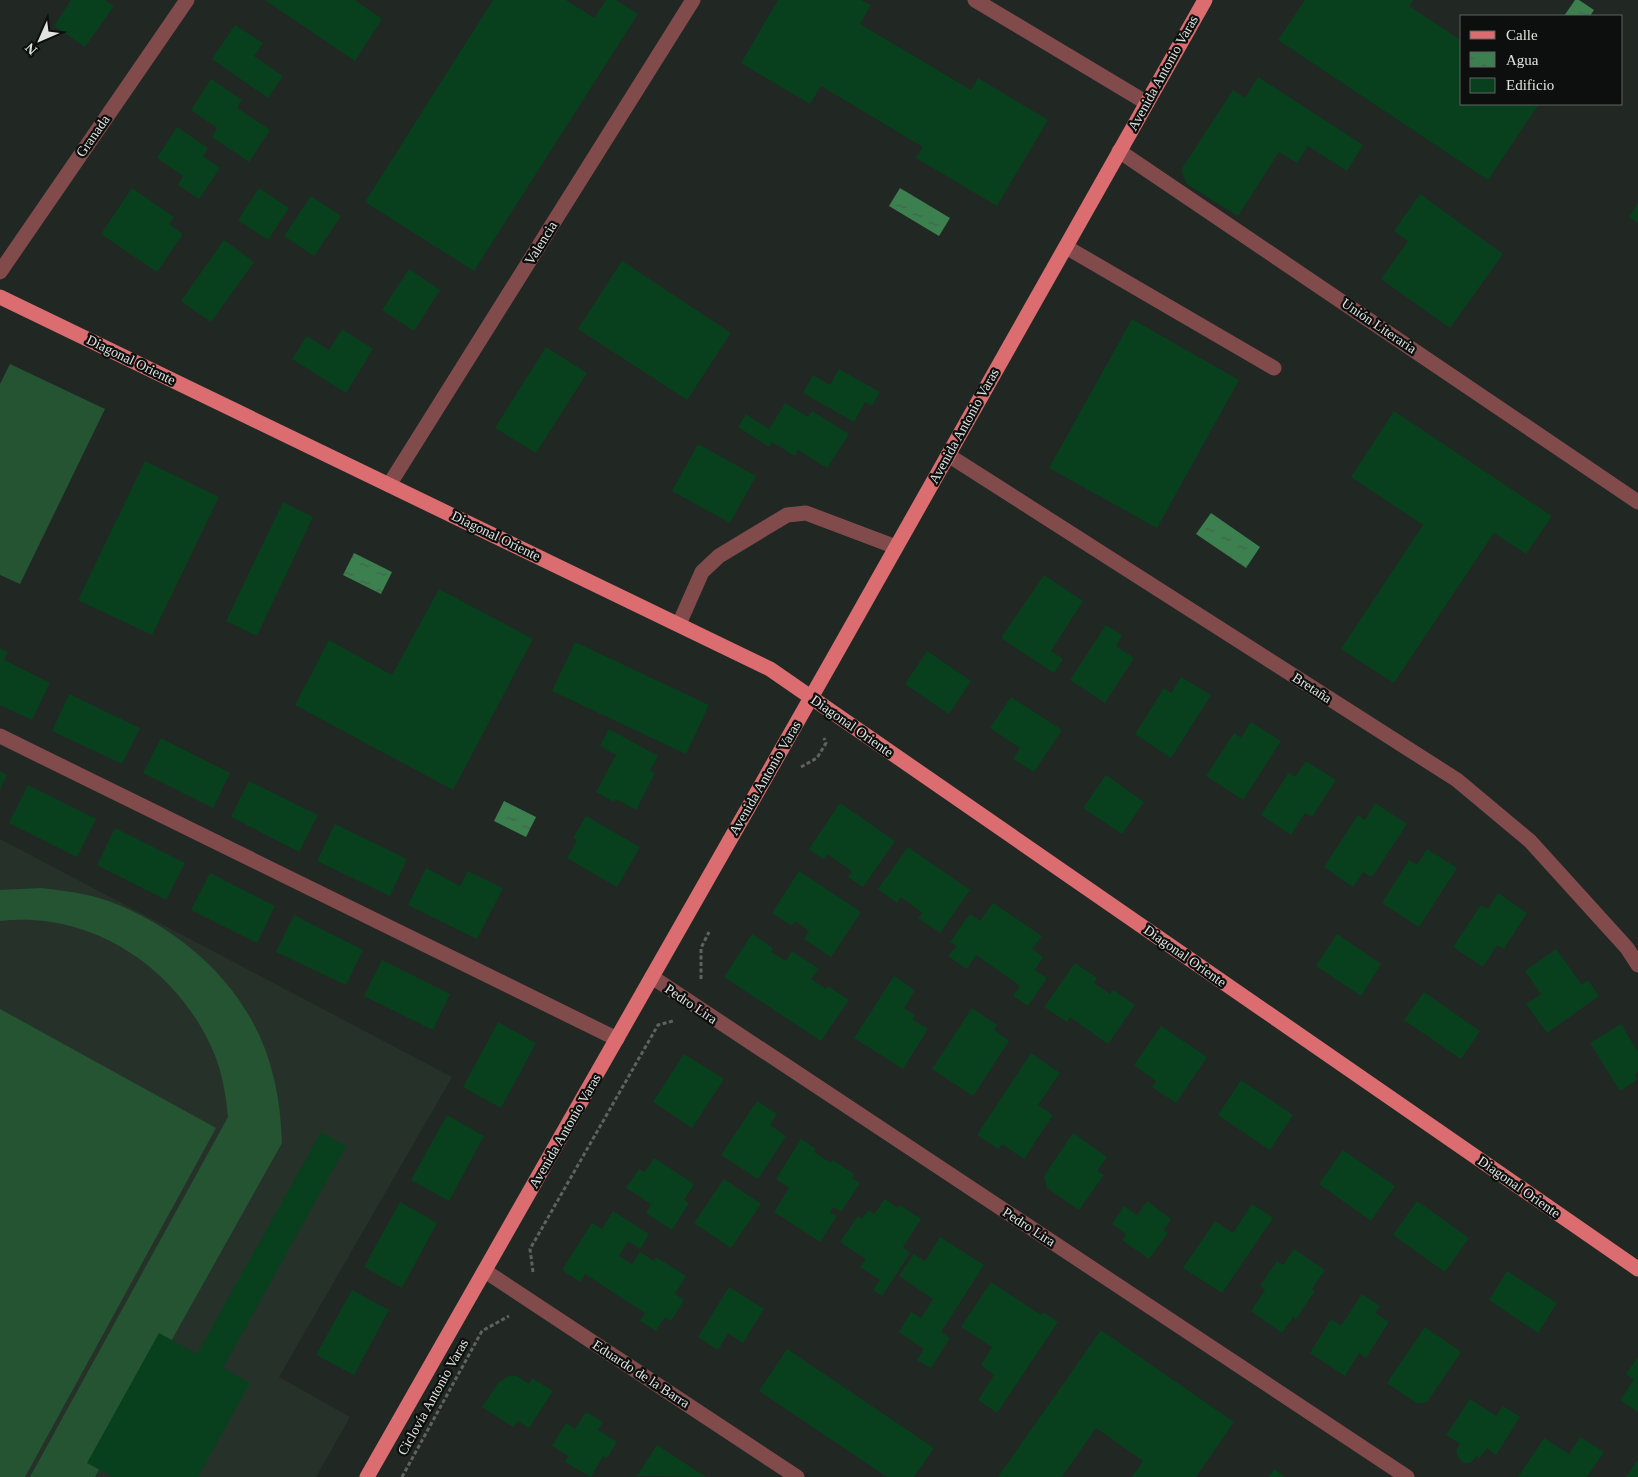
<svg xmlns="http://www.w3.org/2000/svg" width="1638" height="1477" font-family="'Times New Roman',serif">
<defs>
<pattern id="water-ripples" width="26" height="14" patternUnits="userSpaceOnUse" patternTransform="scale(1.25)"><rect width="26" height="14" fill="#3d8050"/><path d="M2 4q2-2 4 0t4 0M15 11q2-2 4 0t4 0" fill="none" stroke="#40654b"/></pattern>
</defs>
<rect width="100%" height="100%" fill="#212722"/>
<!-- built -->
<polygon fill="#263229" points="0,839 452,1077 279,1377 350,1417 316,1477 0,1477"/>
<!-- garden -->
<g fill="#255432">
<polygon points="10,364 105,409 20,584 0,575 0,384"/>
<path d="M41 888C65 891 88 893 111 902 187 931 254 994 273 1075 279 1098 281 1120 282 1143L95 1477H30L228 1117C226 1097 223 1077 216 1058 182 971 94 910 0 921V890Z"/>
<polygon points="0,1009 216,1128 25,1477 0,1477"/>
</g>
<!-- water -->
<g fill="url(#water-ripples)">
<polygon points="1575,0 1579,0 1594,10 1590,16 1564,16"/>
<polygon points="900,188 950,218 939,236 889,206"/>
<polygon points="1211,513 1260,547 1246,568 1196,534"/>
<polygon points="354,553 392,572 381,594 343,575"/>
<polygon points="504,801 536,817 526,837 494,821"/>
</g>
<!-- building -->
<g fill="#08401d">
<polygon points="71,0 105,0 114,6 85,47 54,26"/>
<polygon points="265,0 356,0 356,1 382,19 355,61"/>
<polygon points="493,0 566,0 594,18 606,0 616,0 638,14 474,271 365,202"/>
<polygon points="778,0 861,0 871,5 860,24 971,90 978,78 1048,120 997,206 916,158 923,147 821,86 810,104 741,63"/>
<polygon points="1305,0 1413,0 1409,6 1462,41 1462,104 1539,104 1488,180 1278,40"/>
<polygon points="235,25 263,43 254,56 283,76 268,98 212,59"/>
<polygon points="1258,77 1363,145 1347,171 1308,146 1297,163 1279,152 1238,216 1187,184 1181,170 1233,90 1245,98"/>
<polygon points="211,79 242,100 237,108 270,130 249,162 212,137 217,128 191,110"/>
<polygon points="177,127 208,148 203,156 220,168 199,199 178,185 183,176 157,158"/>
<polygon points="132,188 174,217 169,224 183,234 157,272 101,234"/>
<polygon points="259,188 289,208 268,240 238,220"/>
<polygon points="1420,194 1503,254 1450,328 1381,279 1408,241 1394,231"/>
<polygon points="311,196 341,216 314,256 284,236"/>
<polygon points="1638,203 1638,223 1629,217"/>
<polygon points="224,240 254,262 211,322 181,301"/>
<polygon points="622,261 731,333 687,400 578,329"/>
<polygon points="409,269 440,290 414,331 382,310"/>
<polygon points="1132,319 1239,380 1157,528 1049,468"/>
<polygon points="342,329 373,349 346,393 292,359 307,336 329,350"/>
<polygon points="546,347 587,373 536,453 495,428"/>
<polygon points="839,369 880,392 872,406 865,402 854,422 803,393 813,375 830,385"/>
<polygon points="785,403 808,417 812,411 849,434 827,468 798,450 795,456 772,442 769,447 738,427 746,414 769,429"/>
<polygon points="1394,411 1552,516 1526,554 1494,533 1394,683 1341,649 1423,525 1351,477"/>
<polygon points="698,444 756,476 730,523 672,491"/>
<polygon points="145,461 219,497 152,635 78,600"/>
<polygon points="283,502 313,517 257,636 226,621"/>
<polygon points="1044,575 1083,601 1051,651 1063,659 1054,673 1001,638"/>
<polygon points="439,589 533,639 453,790 295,705 329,640 392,675"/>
<polygon points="1106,625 1122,635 1116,646 1134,658 1105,703 1070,680"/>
<polygon points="575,642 709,705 686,754 552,691"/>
<polygon points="0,648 8,652 4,660 50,683 32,720 0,705"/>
<polygon points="927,651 971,681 949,714 905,684"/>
<polygon points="1181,677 1211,695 1171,758 1135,734 1164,688 1171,693"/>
<polygon points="69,694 140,728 122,764 52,731"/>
<polygon points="1011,697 1062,730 1034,772 1013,759 1020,748 990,728"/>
<polygon points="1251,722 1281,741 1243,800 1206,776 1234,733 1241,738"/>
<polygon points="609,729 658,756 650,771 655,773 636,810 616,799 614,802 596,792 616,755 600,746"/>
<polygon points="161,738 230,773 213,808 143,773"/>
<polygon points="1306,761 1336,780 1312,817 1305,813 1291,835 1261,815 1289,772 1295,777"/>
<polygon points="0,771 7,775 0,789"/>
<polygon points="1106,775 1144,802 1122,834 1083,808"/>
<polygon points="249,781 318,815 299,852 231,817"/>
<polygon points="28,785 96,819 77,857 9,823"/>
<polygon points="840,803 895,841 863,887 848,877 852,871 827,854 824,860 809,849"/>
<polygon points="1375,803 1407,824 1372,877 1363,872 1353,887 1324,867 1358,815 1365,820"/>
<polygon points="586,816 640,847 617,887 567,858 577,840 573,838"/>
<polygon points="335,824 407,859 390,896 317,861"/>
<polygon points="115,828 185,863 166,900 97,865"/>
<polygon points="908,847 970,890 940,933 918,918 922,913 913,906 901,897 897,903 878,889"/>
<polygon points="1427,849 1457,868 1419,927 1382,903 1409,860 1417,865"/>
<polygon points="426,868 460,886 468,871 503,888 477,939 408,905"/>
<polygon points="799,871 861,912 831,957 804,939 809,931 795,921 792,926 772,913"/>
<polygon points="210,873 275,906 257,943 191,910"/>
<polygon points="1498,893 1527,913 1504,949 1497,945 1483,967 1453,947 1481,905 1488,909"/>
<polygon points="993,903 1042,936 1032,949 1043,957 1035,970 1047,978 1028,1006 1013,996 1020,986 976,955 967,969 948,956 956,946 950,942 970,914 980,921"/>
<polygon points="294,915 363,950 346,985 276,952"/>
<polygon points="752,934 773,948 771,952 786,961 792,951 819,969 811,979 826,989 828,986 849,1000 821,1041 724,977"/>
<polygon points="1337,934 1381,964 1361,996 1316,966"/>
<polygon points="1556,949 1582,985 1588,980 1599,996 1547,1033 1526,1004 1541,994 1525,971"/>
<polygon points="382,960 450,994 433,1030 364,996"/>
<polygon points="1075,963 1097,978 1094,983 1110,994 1113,990 1135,1005 1108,1044 1070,1017 1067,1022 1044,1007"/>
<polygon points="894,976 915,990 904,1008 915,1015 912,1019 928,1029 903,1069 854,1038"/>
<polygon points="1424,992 1480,1031 1461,1059 1404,1020"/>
<polygon points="972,1008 997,1025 994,1030 1009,1041 973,1096 932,1069"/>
<polygon points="498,1022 536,1043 501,1108 463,1087"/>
<polygon points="1621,1024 1638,1052 1638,1072 1634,1074 1637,1080 1620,1091 1590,1043"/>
<polygon points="1161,1026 1207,1057 1176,1103 1152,1087 1156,1081 1134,1065"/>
<polygon points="1031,1053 1060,1073 1038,1105 1053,1115 1024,1159 1002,1144 998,1149 977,1135"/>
<polygon points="684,1054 724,1079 692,1128 653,1102"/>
<polygon points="1241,1080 1293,1115 1270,1150 1218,1115"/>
<polygon points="757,1101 777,1114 770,1125 786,1136 758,1179 721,1155"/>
<polygon points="447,1115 484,1136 449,1201 411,1180"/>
<polygon points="321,1132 346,1146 223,1368 250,1383 198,1477 113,1477 87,1463 159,1333 197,1354"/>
<polygon points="1073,1133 1107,1157 1097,1171 1104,1175 1079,1210 1047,1188 1044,1176"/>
<polygon points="801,1139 816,1149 814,1152 831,1163 833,1160 854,1174 852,1178 860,1183 841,1212 833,1207 830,1212 837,1216 820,1242 774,1212 789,1188 776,1179"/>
<polygon points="1343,1150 1395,1186 1371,1221 1319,1184"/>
<polygon points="654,1158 694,1184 684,1200 689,1203 672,1230 646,1213 651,1204 626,1188 639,1169 645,1172"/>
<polygon points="724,1179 761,1204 731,1248 694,1223"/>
<polygon points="885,1199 898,1208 900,1205 921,1219 903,1247 910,1253 882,1296 873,1290 880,1280 860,1267 866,1259 840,1242 858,1216 862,1219 868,1210 874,1214"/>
<polygon points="1147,1201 1171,1219 1164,1230 1168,1233 1149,1259 1122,1240 1126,1234 1112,1224 1124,1206 1137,1215"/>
<polygon points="1417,1201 1469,1238 1445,1272 1393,1235"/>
<polygon points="400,1202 437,1223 402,1288 364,1267"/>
<polygon points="1252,1204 1273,1218 1222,1293 1183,1268 1215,1221 1233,1233"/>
<polygon points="613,1211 649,1234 640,1249 628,1241 619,1256 632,1264 640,1252 654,1261 656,1257 686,1276 675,1294 684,1300 671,1321 665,1317 656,1331 640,1321 645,1313 585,1274 580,1282 562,1270 592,1223 602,1229"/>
<polygon points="940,1237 984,1265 941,1332 950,1338 931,1368 917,1360 924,1349 899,1332 911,1312 921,1318 933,1299 899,1276 914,1254 925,1261"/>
<polygon points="1294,1249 1325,1270 1312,1289 1315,1291 1296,1319 1293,1317 1282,1333 1251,1311 1265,1290 1260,1286 1277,1261 1283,1265"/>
<polygon points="1507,1271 1557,1303 1538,1333 1489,1300"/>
<polygon points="991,1282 1041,1315 1043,1312 1058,1322 997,1413 978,1400 994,1375 981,1365 992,1347 961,1327"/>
<polygon points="729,1287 764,1309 743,1343 728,1333 718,1350 698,1337"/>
<polygon points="352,1290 389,1310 354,1375 316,1355"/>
<polygon points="1362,1294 1380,1306 1375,1313 1389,1322 1366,1358 1359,1353 1345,1376 1310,1353 1331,1319 1341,1326"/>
<polygon points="1425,1327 1461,1352 1427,1402 1418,1404 1387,1383"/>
<polygon points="1101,1330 1234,1422 1196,1477 1132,1477 1143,1461 1096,1428 1062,1477 998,1477"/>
<polygon points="787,1349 934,1448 914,1477 887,1477 759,1391"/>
<polygon points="1638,1357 1638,1412 1620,1400 1634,1380 1626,1374"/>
<polygon points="511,1375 517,1376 529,1384 532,1378 553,1391 529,1428 518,1421 513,1427 482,1407 498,1383"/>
<polygon points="1470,1399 1496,1416 1503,1406 1520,1417 1496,1455 1487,1448 1480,1458 1477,1456 1470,1463 1464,1463 1458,1457 1456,1450 1460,1444 1446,1435"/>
<polygon points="586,1412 603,1422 598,1430 617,1442 607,1458 603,1456 591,1477 565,1462 568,1456 552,1446 566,1423 575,1429"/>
<polygon points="1580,1437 1604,1452 1587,1477 1518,1477 1544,1438 1569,1454"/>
<polygon points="657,1445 706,1477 637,1476"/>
<polygon points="1638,1459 1638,1477 1626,1477"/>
<polygon points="1274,1469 1285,1477 1269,1477"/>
</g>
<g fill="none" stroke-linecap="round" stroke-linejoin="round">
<!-- path -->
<g stroke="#5e635f" stroke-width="3" stroke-dasharray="4 2.5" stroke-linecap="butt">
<polyline points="801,767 817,758 826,743 824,738"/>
<polyline points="701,979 701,948 709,932"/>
<polyline points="533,1272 530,1249 658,1025 673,1021"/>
<polyline points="402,1477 482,1331 509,1316"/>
</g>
<!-- minor -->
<g stroke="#814b4c" stroke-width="15">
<polyline points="975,0 1147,103"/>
<polyline points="1119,151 1638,502"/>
<polyline points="1066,247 1274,368"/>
<polyline points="0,272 187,0"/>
<polyline points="948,455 1457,780 1530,841 1627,948 1638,965"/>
<polyline points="389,485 693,0"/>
<polyline points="679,624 702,572 719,556 787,515 806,513 896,547"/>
<polyline points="0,736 617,1039"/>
<polyline points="652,977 1407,1477"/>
<polyline points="485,1271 797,1477"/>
</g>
<!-- major -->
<g stroke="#db6d71" stroke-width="15">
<polyline points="0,297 770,669 1638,1269"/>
<polyline points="367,1477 833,659 1205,0"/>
</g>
</g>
<g text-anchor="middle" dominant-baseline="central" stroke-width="4.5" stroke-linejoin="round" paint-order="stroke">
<!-- street labels -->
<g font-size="14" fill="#e0e4e1" stroke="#0c0f0d">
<text transform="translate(1163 73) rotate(-61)">Avenida Antonio Varas</text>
<text transform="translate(93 136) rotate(-55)">Granada</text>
<text transform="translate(541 243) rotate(-58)">Valencia</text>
<text transform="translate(1379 326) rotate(34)">Unión Literaria</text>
<text transform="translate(131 360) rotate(26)">Diagonal Oriente</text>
<text transform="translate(964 426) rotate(-61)">Avenida Antonio Varas</text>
<text transform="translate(496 536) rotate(26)">Diagonal Oriente</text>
<text transform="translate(1312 688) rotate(33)">Bretaña</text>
<text transform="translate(852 726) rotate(35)">Diagonal Oriente</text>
<text transform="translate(765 778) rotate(-60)">Avenida Antonio Varas</text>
<text transform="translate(1185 956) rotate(35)">Diagonal Oriente</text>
<text transform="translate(691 1004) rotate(34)">Pedro Lira</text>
<text transform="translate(565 1131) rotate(-60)">Avenida Antonio Varas</text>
<text transform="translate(1519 1187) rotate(35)">Diagonal Oriente</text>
<text transform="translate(1029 1227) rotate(33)">Pedro Lira</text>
<text transform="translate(641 1374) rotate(33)">Eduardo de la Barra</text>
<text transform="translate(433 1397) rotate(-61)">Ciclovía Antonio Varas</text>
</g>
</g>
<!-- legend -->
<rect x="1460" y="15" width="162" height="90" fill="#0c0f0d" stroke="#616462"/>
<rect x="1470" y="31" width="25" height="8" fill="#db6d71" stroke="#616462"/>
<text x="1506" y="40" font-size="15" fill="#e0e4e1">Calle</text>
<rect x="1470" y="52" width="25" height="15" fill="url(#water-ripples)" stroke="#616462"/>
<text x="1506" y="65" font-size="15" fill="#e0e4e1">Agua</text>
<rect x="1470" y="78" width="25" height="15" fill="#08401d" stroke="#616462"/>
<text x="1506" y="90" font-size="15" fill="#e0e4e1">Edificio</text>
<!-- north arrow -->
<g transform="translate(40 40) rotate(225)" stroke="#0c0f0d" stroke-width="4" paint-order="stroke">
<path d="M0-4L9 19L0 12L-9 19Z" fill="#e0e4e1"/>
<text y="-8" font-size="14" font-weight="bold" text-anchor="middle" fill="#e0e4e1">N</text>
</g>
</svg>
